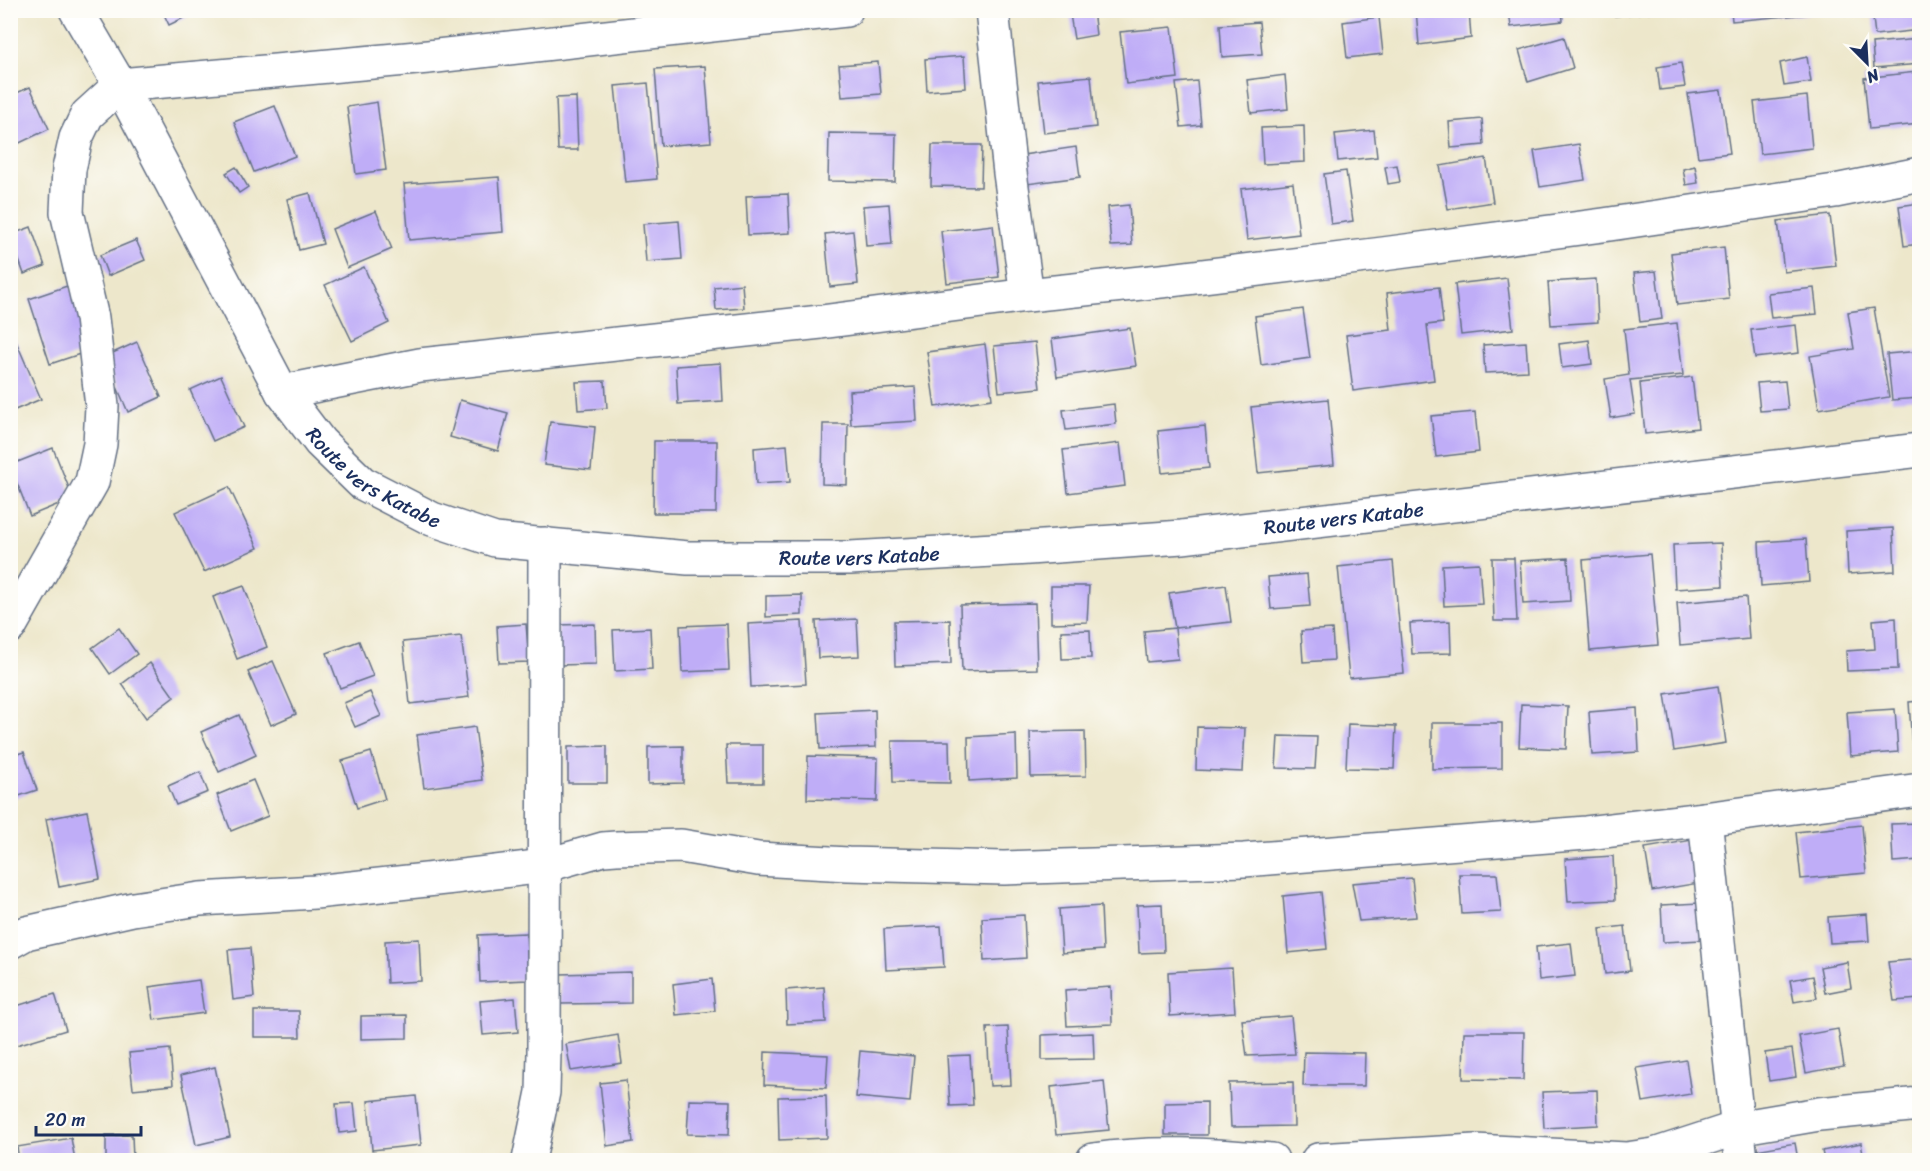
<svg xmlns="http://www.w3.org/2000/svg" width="1930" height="1171" font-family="Sriracha,sans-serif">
<rect width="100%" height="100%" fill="#fdfcf7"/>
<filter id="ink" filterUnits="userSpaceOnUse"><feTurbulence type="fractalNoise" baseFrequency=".0167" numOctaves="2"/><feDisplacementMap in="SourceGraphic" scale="12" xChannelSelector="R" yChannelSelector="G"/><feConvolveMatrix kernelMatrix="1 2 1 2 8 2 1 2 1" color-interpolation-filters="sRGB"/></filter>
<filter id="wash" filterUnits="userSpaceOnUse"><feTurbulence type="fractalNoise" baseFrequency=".008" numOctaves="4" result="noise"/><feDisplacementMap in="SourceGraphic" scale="24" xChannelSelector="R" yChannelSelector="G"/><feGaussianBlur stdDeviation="1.35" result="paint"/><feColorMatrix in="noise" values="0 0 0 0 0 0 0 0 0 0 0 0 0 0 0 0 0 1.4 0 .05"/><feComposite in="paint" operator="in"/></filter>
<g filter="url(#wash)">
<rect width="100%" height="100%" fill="#ede7cb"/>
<g id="blocks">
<!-- building -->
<g fill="#bfadf7">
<polygon points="162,10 200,10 169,25"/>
<polygon points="1093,10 1096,35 1074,39 1070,14"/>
<polygon points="1416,10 1469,10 1471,38 1419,45"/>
<polygon points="1509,10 1562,10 1563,21 1511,27"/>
<polygon points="1615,10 1652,10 1652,12 1615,16"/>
<polygon points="1731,10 1819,10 1820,13 1732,21"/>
<polygon points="1872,10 1920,10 1920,30 1875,35"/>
<polygon points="1379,17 1383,54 1347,58 1343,22"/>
<polygon points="1259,22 1262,54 1222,57 1220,25"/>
<polygon points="1172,27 1178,78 1126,84 1120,32"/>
<polygon points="1564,37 1573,68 1528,82 1519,50"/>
<polygon points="1920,39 1920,64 1874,68 1872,43"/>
<polygon points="964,56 966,88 927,91 925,59"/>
<polygon points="1807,57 1811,82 1784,86 1780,63"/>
<polygon points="878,62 881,94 842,97 839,65"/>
<polygon points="1681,63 1685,87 1660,90 1657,67"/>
<polygon points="705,66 711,142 661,146 655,69"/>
<polygon points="1916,72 1920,124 1869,129 1864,78"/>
<polygon points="1285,75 1288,109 1251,113 1247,80"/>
<polygon points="1091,76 1096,127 1044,133 1038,81"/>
<polygon points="1197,81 1201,125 1181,127 1176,83"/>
<polygon points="648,83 657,179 625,182 615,86"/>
<polygon points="30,87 49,129 11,147 10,96"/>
<polygon points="1721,90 1730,153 1698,157 1688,94"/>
<polygon points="1807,96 1812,148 1760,154 1754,102"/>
<polygon points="576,97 578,150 558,150 556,98"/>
<polygon points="377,102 386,170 356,174 347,107"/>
<polygon points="275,106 295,156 254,172 234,122"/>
<polygon points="1482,119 1484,145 1451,148 1449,122"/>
<polygon points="1304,126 1305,162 1263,164 1261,128"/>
<polygon points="1374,130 1377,157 1338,161 1335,134"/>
<polygon points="829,133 896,134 895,182 828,181"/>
<polygon points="1579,144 1585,180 1540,187 1534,151"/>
<polygon points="932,145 982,145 981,187 931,186"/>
<polygon points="1076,147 1080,177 1027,184 1023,155"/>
<polygon points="1486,158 1493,202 1448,209 1440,166"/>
<polygon points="1397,165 1400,182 1388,184 1385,167"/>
<polygon points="1695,166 1698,183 1686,185 1683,169"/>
<polygon points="236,167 248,187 239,193 226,173"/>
<polygon points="1346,171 1353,221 1331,224 1324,174"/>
<polygon points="499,177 503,232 409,240 404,184"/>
<polygon points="1293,183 1299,234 1247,240 1241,189"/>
<polygon points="310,193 323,244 299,250 287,199"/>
<polygon points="788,194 790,233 748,235 746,196"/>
<polygon points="1920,203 1920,244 1904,246 1899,206"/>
<polygon points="889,204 892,244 866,246 863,206"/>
<polygon points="1129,205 1132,245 1111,246 1108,207"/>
<polygon points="376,211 392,249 347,268 332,229"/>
<polygon points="1830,215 1836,266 1784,272 1778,221"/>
<polygon points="679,221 682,259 646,262 643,224"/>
<polygon points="993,225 999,277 947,283 941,231"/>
<polygon points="31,227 45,266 24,274 10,235"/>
<polygon points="853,231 858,284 830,287 825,234"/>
<polygon points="136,240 145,260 108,276 100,255"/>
<polygon points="1724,247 1729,299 1677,305 1671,253"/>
<polygon points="364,267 389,323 352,341 325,285"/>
<polygon points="1656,271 1662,319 1640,322 1634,273"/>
<polygon points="1507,278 1513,329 1461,335 1455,284"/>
<polygon points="1596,279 1598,322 1551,325 1548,282"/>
<polygon points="742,284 744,308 716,310 714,287"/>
<polygon points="70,285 92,350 50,364 29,299"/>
<polygon points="1439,287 1443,323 1427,325 1434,380 1353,391 1346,335 1391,330 1387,293"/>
<polygon points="1814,288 1817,314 1771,318 1768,293"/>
<polygon points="1874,308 1889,397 1819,409 1810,356 1854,349 1848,312"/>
<polygon points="1303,309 1310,358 1261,365 1255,316"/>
<polygon points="1677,323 1683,375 1630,380 1635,414 1611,418 1605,379 1629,375 1624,329"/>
<polygon points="1796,325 1799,353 1755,358 1751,330"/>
<polygon points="1130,328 1136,366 1057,377 1052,339"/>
<polygon points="10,332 12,332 41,399 10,412"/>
<polygon points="1589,340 1592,364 1562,368 1559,344"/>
<polygon points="137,342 161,397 128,412 104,357"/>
<polygon points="1035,342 1040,388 999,392 994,346"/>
<polygon points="1526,342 1528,371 1485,373 1483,345"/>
<polygon points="985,344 992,399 935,407 927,352"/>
<polygon points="1920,351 1920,398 1892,400 1887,354"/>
<polygon points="721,363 723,401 678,404 676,366"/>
<polygon points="221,376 244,427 213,441 190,390"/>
<polygon points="1692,377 1698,428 1645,434 1640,383"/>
<polygon points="605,381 607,408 578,410 576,382"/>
<polygon points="1785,381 1788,409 1760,411 1757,383"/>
<polygon points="915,387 917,421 851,425 849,391"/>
<polygon points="1328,399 1334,465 1258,473 1251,407"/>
<polygon points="460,400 508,413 498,451 450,437"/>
<polygon points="1114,404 1116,424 1066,430 1063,410"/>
<polygon points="1475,412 1479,452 1436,457 1431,416"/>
<polygon points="550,422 595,427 591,470 544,465"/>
<polygon points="823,424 848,424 847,485 822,484"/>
<polygon points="1205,426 1209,468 1162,473 1158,431"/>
<polygon points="654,441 717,441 716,513 653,513"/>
<polygon points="1120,443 1125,486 1068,493 1063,450"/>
<polygon points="787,445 790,482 756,484 754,448"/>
<polygon points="53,448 73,498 30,516 10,465"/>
<polygon points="229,487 258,548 204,572 175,512"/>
<polygon points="1893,528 1895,571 1848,574 1846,531"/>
<polygon points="1806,539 1809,582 1761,586 1759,542"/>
<polygon points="1721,543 1723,586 1675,589 1673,545"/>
<polygon points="1650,554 1658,645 1590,651 1583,560"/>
<polygon points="1492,558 1514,558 1517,621 1494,621"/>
<polygon points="1568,558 1570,601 1523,604 1520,561"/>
<polygon points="1393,561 1404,673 1349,678 1338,567"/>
<polygon points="1479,563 1482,604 1444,606 1442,565"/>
<polygon points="1307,574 1310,606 1271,609 1268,577"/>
<polygon points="1226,585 1231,622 1175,628 1178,659 1147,662 1144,631 1175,628 1169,593"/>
<polygon points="244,586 267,647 237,659 213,597"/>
<polygon points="1051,586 1089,586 1087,622 1051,623"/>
<polygon points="802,595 802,615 766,617 766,596"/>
<polygon points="1746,597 1749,639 1680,645 1677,603"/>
<polygon points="1035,603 1037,669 962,671 960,605"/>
<polygon points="1896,618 1898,669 1847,671 1846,651 1875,649 1873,620"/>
<polygon points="857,619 859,656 818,658 816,621"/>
<polygon points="950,620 951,664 895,666 894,621"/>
<polygon points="802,621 806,684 751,687 748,624"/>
<polygon points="1450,621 1451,653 1412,654 1410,623"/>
<polygon points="526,624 529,662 499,663 497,626"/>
<polygon points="595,624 596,664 559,665 558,625"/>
<polygon points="727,624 729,670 682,672 680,626"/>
<polygon points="119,628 137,654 110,674 92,648"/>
<polygon points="650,628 652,669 615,671 613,630"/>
<polygon points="1332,629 1334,660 1303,662 1301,631"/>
<polygon points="1090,630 1091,658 1062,659 1061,631"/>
<polygon points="461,636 469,697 410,704 403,642"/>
<polygon points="359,641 373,676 340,688 327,653"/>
<polygon points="273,661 296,714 271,725 248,672"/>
<polygon points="150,663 174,697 146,718 122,684"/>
<polygon points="1718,686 1726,743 1674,751 1665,694"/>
<polygon points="370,692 381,716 355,727 344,703"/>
<polygon points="1920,701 1920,745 1912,746 1909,702"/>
<polygon points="1521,704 1568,706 1566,749 1519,747"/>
<polygon points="1637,708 1639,752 1592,755 1589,712"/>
<polygon points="1895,709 1898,752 1850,756 1847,712"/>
<polygon points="875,710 876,747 820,749 818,713"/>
<polygon points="239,715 256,755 219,772 201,732"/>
<polygon points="1432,723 1502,723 1502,768 1432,769"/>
<polygon points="1348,724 1396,726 1394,769 1346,768"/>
<polygon points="475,727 482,780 424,788 417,735"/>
<polygon points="1197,727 1245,728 1243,772 1196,770"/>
<polygon points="1085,731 1086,776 1031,777 1030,732"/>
<polygon points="1016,734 1017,778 969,781 968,737"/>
<polygon points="1278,736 1317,737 1315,769 1276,768"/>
<polygon points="892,741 949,741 950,783 893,782"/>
<polygon points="726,745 763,745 763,783 728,783"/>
<polygon points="607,746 607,783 568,783 568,747"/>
<polygon points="683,746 683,783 648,784 648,747"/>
<polygon points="24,752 37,790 10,799 10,756"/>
<polygon points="371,752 385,799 357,808 342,761"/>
<polygon points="808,756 878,758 877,801 807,799"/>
<polygon points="200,772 208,792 176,805 168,786"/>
<polygon points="253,780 268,816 231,831 217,795"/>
<polygon points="87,811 100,879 59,887 46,819"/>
<polygon points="1920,823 1920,860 1893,862 1891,824"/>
<polygon points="1862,825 1866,873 1801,879 1796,832"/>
<polygon points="1692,840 1699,883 1652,891 1645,848"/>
<polygon points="1613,856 1615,900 1568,902 1565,859"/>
<polygon points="1459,874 1497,874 1501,912 1462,914"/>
<polygon points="1412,878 1416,917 1359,921 1352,883"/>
<polygon points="1321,892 1327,949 1288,953 1283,896"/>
<polygon points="1700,903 1702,940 1663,942 1661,905"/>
<polygon points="1162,904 1164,952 1139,953 1137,905"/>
<polygon points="1101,906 1103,950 1062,953 1059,909"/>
<polygon points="1867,914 1869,941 1830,943 1828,917"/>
<polygon points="1024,915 1026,958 984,961 982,918"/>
<polygon points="941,926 944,967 886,970 884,929"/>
<polygon points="1625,926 1630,971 1605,974 1600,929"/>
<polygon points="526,933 528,980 480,982 478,935"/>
<polygon points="419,939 421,981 387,983 385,941"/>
<polygon points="1571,943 1575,976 1539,980 1536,947"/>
<polygon points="250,948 254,997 233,1000 228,950"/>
<polygon points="1920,959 1920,999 1894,1001 1888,962"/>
<polygon points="1847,962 1851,988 1825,993 1820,967"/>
<polygon points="1232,968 1235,1012 1170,1016 1168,972"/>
<polygon points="631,972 631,1003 560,1004 560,974"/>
<polygon points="1813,976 1817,998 1794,1002 1790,980"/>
<polygon points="712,979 715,1011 676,1015 673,984"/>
<polygon points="199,980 204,1013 154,1020 149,987"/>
<polygon points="824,987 826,1022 787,1024 786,990"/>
<polygon points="1111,987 1112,1024 1067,1026 1065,990"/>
<polygon points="55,994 66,1030 10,1047 10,1008"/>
<polygon points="515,998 518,1032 483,1035 480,1001"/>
<polygon points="254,1011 299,1011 300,1037 254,1037"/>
<polygon points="407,1015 407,1038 361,1039 361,1016"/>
<polygon points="1291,1016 1295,1054 1247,1056 1242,1020"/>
<polygon points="1008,1027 1011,1085 990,1086 987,1028"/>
<polygon points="1838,1029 1844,1066 1806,1073 1799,1036"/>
<polygon points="1464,1032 1524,1032 1523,1080 1463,1079"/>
<polygon points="1093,1033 1094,1059 1042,1060 1042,1035"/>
<polygon points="618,1035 622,1063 571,1071 566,1044"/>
<polygon points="170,1049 173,1085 133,1089 129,1053"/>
<polygon points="1792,1049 1796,1077 1769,1081 1765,1053"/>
<polygon points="860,1051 914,1056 910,1102 856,1097"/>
<polygon points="765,1052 828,1055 826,1088 764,1085"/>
<polygon points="1304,1052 1365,1053 1364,1086 1303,1086"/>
<polygon points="970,1055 973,1105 950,1106 947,1056"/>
<polygon points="1686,1060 1691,1094 1643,1102 1637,1068"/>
<polygon points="215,1067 230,1137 196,1145 181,1075"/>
<polygon points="626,1080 633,1142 607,1146 600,1083"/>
<polygon points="1104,1081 1109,1130 1056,1135 1051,1087"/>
<polygon points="1293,1082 1294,1126 1231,1127 1229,1083"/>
<polygon points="1597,1090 1598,1125 1544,1128 1542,1092"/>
<polygon points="416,1096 421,1145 372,1150 368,1101"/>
<polygon points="826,1096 827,1138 779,1140 778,1097"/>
<polygon points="689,1100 730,1101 729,1135 687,1134"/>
<polygon points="1207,1102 1207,1135 1165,1135 1165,1103"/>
<polygon points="354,1103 357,1131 339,1133 336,1104"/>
<polygon points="106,1135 132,1135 133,1160 106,1160"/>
<polygon points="71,1138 75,1160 19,1160 17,1147"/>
<polygon points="1795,1143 1798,1160 1758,1160 1756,1150"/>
<polygon points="1861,1143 1864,1160 1824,1160 1822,1151"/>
</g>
</g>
</g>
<g filter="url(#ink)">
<use href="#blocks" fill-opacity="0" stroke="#646f84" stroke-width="1.5"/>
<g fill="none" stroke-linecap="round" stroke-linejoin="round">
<!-- minor casing -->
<g stroke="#646f84" stroke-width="36">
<g id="minor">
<polyline points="992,10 1010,173 1027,295"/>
<polyline points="282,392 420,365 821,322 1027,295 1170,280 1383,254 1603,225 1835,191 1920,174"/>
<polyline points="10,626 92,482 100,444 102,406 92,318 67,212 69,169 76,138 87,115 120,85 428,57 846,10"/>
<polyline points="1705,819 1741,1160"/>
<polyline points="10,942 26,933 133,909 200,899 315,892 454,877 544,866 603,849 616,848 681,846 758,859 848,864 1004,868 1244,860 1586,833 1705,819 1920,790"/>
<polyline points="529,1160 543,1092 544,1053 545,544"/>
<path d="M1093 1160C1154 1151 1210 1155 1272 1160"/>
<polyline points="1318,1160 1475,1151 1626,1159 1654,1155 1737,1128 1819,1114 1920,1104"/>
</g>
</g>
<!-- tertiary casing -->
<g stroke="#646f84" stroke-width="36">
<g id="tertiary">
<path id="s1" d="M76 10 120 85 282 392 320 442 362 483 432 519 495 540 688 558H850L1029 548 1182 537 1920 450"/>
</g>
</g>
<!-- minor -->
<use href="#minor" stroke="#fff" stroke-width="33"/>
<!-- tertiary -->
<use href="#tertiary" stroke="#fff" stroke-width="33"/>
</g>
</g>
<g text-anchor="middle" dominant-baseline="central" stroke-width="5" stroke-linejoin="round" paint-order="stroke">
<!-- street labels -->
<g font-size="20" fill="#1b2f5e" stroke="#fdfcf7">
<text stroke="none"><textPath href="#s1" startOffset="562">Route vers Katabe</textPath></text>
<text stroke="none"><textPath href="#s1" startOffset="1552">Route vers Katabe</textPath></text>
<text stroke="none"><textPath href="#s1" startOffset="1066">Route vers Katabe</textPath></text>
</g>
</g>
<!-- margin -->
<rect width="1930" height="1171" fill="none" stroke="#fdfcf7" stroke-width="36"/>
<!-- north arrow -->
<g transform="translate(1867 63) rotate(156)" stroke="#fdfcf7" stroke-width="4.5" paint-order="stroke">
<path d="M0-4.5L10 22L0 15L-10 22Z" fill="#1b2f5e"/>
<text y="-9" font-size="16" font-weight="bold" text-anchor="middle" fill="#1b2f5e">N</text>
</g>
<!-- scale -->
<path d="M36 1126v9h105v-9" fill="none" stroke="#1b2f5e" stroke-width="3"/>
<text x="45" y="1126" font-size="18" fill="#1b2f5e" stroke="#fdfcf7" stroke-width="4.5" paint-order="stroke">20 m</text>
</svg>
